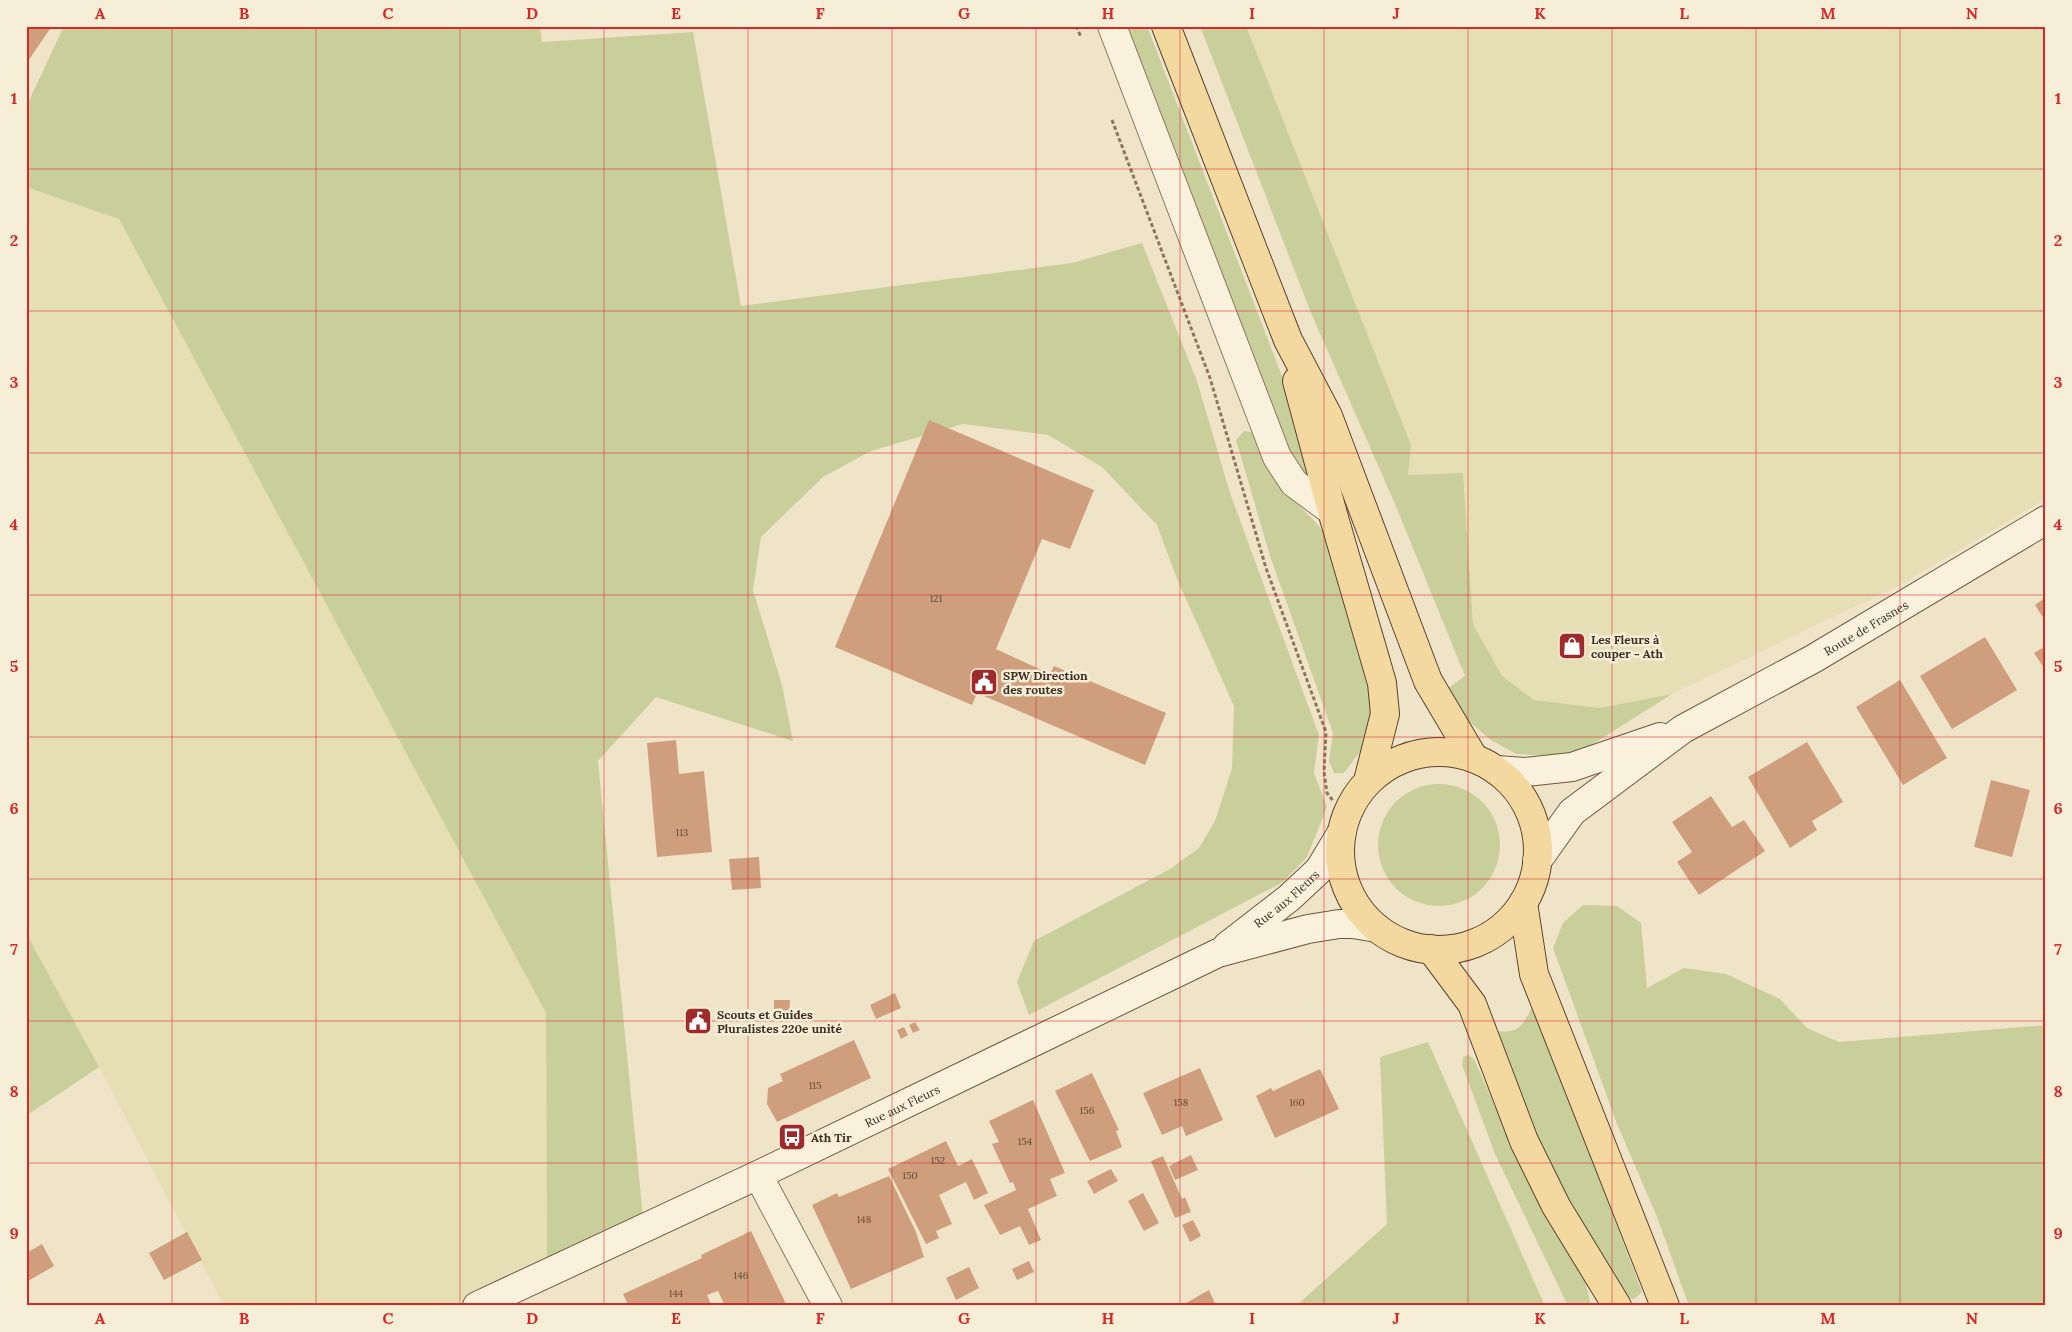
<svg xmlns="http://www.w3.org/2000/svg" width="2072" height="1332" font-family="Lora,serif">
<rect width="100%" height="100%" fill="#f0e4c8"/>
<!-- farmland -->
<g fill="#e6deb5">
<polygon points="1246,26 2046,26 2046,499 1898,586 1672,694 1600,708 1534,700 1502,676 1473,624 1463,473 1408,475 1411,445"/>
<polygon points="26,187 119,219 546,1013 547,1272 477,1306 224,1306 99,1067 26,933"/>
</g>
<!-- green -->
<g fill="#c9cf9b">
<polygon points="64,26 540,26 542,42 693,32 741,306 1072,263 1142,243 1197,381 1230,493 1319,735 1314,773 1327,807 1307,857 1283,882 1029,1015 1017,982 1034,941 1170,869 1199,848 1215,821 1232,768 1234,706 1177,579 1157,525 1102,467 1048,435 963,424 871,451 823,477 761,537 753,590 782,685 793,741 656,697 598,761 644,1227 547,1272 546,1013 119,219 26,187 26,107"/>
<polygon points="1118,26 1147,26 1282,376 1309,479 1292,469"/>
<polygon points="1200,26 1246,26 1411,445 1408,475 1463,473 1473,624 1502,676 1534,700 1600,708 1672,694 1585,749 1551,756 1516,754 1491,740 1466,719 1447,689 1465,676 1395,504 1311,313"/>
<polygon points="1244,431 1258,433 1296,502 1319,526 1330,543 1375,694 1368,741 1344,773 1334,773 1329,761 1333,733 1270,556 1236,440"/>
<circle cx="1439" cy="845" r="61"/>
<polygon points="1583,905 1617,906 1641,923 1647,988 1684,968 1726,974 1780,999 1807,1028 1839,1042 2046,1025 2046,1306 1689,1306 1657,1217 1617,1124 1553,948 1563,923"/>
<polygon points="26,933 99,1067 26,1116"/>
<path d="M1533 1005 1642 1292 1634 1299 1627 1298 1587 1237 1543 1150 1490 1030C1518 1035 1522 1028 1533 1005Z"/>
<polygon points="1428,1042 1545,1306 1296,1306 1387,1224 1380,1057"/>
<polygon points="1469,1055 1475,1061 1523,1170 1584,1275 1591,1306 1568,1306 1495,1154 1462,1065 1463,1057"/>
</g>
<!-- building -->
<g fill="#cf9f7d">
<polygon points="26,26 52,26 26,64"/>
<polygon points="929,420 1094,490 1070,549 1042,539 996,649 1050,674 1054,666 1166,713 1145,765 977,693 972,705 835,647"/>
<polygon points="2046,597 2046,622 2035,605"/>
<polygon points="1985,637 2017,690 1952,729 1920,676"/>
<polygon points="2046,646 2046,671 2034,653"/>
<polygon points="1900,680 1947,758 1903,785 1856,707"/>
<polygon points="676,740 679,774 704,771 712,852 657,857 647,743"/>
<polygon points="1807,742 1843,802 1812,821 1817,830 1790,848 1748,777"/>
<polygon points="1991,780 2030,790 2012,857 1974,847"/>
<polygon points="1711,796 1732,827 1744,820 1765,851 1699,895 1677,862 1692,852 1672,822"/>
<polygon points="759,857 761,888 732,890 729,859"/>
<polygon points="895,993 901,1008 876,1019 870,1005"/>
<polygon points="774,1000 790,1000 789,1020 774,1020"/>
<polygon points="915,1022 920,1030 913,1033 909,1025"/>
<polygon points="904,1027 908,1035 901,1039 897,1030"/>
<polygon points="854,1040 871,1078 777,1122 767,1104 768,1088 783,1081 780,1074"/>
<polygon points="1200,1068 1223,1120 1186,1136 1182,1126 1162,1135 1143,1093"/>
<polygon points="1320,1069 1339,1109 1275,1138 1256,1096 1271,1088 1273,1091"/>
<polygon points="1092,1073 1119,1130 1116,1131 1122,1147 1090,1161 1055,1091"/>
<polygon points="1033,1100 1065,1173 1050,1179 1057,1196 1028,1209 1041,1240 1029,1245 1020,1226 1000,1235 984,1205 1016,1190 1013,1182 1010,1183 992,1144 999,1142 989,1121"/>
<polygon points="946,1141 958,1166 972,1159 988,1193 974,1200 966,1182 939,1195 952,1224 936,1231 939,1238 926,1244 888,1169"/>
<polygon points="1191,1155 1198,1170 1175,1180 1169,1166"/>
<polygon points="1163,1156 1182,1199 1185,1197 1191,1212 1175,1218 1151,1161"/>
<polygon points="1111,1169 1118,1181 1094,1194 1087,1181"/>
<polygon points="889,1176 916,1232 924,1257 851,1289 812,1205 837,1193 839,1197"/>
<polygon points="1143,1193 1159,1223 1144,1231 1128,1201"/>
<polygon points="1193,1220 1201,1236 1190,1242 1182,1225"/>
<polygon points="751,1231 787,1306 725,1306 718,1291 707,1295 712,1306 629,1306 623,1294 702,1258 701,1255"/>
<polygon points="187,1232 202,1260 164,1280 149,1253"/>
<polygon points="42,1244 54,1266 28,1281 26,1253"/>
<polygon points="1029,1261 1034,1272 1017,1280 1012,1269"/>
<polygon points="969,1267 979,1288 956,1300 946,1278"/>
<polygon points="1209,1290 1216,1306 1188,1306 1186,1303"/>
</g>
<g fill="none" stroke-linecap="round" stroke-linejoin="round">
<!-- minor casing -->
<g stroke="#8d765c" stroke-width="30">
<g id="minor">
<polyline points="1112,26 1277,457 1294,483 1332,511"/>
<polyline points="758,1175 828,1306"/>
</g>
</g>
<!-- secondary casing -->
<g stroke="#6f573f" stroke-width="30">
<g id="secondary">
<polyline points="1496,770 1526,772 1572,767 1660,737"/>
<path id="s1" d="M1537 861 1572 812 1683 729 1813 659 2046 520"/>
<path id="s2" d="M1227 946 1289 898 1319 870 1342 832"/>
<path id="s3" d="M477 1306 758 1175 1218 953 1308 929 1339 924H1353L1377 928"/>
</g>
</g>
<!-- primary casing -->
<g stroke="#5b4430" stroke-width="30">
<g id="primary">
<polyline points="1166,26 1288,340 1328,416 1428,681 1473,757"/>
<polyline points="1297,381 1332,511 1382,683 1385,714 1368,781"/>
<circle cx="1439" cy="851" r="99"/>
<polyline points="1523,903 1534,974 1665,1306"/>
<polyline points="1431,949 1472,1004 1524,1141 1556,1206 1617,1306"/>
</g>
</g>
<!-- path -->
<g stroke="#8d765c" stroke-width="3" stroke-dasharray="4 2.5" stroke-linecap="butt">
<polyline points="1076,26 1081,37"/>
<polyline points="1112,120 1210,378 1266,568 1326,732 1324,772 1327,793 1334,802"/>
</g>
<!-- minor -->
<use href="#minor" stroke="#faf1dc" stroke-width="28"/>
<!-- secondary -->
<use href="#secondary" stroke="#faf1dc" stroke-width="28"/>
<!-- primary -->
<use href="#primary" stroke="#f3d9a0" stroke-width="28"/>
</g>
<!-- grid -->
<path fill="none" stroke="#d62828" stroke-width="1" stroke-opacity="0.55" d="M172 26V1306M316 26V1306M460 26V1306M604 26V1306M748 26V1306M892 26V1306M1036 26V1306M1180 26V1306M1324 26V1306M1468 26V1306M1612 26V1306M1756 26V1306M1900 26V1306M26 169H2046M26 311H2046M26 453H2046M26 595H2046M26 737H2046M26 879H2046M26 1021H2046M26 1163H2046"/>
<!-- icons -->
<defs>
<g id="shop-square" transform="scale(1.4375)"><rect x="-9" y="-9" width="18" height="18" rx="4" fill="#9e2a2b" stroke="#f7eed8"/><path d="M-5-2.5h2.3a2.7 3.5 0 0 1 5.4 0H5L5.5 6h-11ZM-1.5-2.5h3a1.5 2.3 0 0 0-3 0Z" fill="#fff"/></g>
<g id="civic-square" transform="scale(1.4375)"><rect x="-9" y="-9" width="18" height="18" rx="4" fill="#9e2a2b" stroke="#f7eed8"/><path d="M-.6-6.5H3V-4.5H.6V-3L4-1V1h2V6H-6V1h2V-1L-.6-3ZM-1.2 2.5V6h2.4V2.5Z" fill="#fff"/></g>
<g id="bus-square" transform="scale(1.4375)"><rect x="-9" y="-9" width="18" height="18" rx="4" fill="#9e2a2b" stroke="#f7eed8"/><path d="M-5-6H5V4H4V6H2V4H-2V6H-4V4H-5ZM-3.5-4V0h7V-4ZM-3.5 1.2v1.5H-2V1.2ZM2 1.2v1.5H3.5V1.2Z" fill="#fff"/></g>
</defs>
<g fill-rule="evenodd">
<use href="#shop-square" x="1572" y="646"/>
<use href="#civic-square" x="984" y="682"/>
<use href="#civic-square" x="698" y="1021"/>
<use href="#bus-square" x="792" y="1137"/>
</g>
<g text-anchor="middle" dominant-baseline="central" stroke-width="5" stroke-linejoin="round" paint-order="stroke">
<!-- number labels -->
<g font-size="10" fill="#624a37">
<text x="936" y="598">121</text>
<text x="682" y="832">113</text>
<text x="815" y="1085">115</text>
<text x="1181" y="1102">158</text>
<text x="1297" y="1102">160</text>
<text x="1087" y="1110">156</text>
<text x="1025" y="1141">154</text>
<text x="938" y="1160">152</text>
<text x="910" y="1175">150</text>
<text x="864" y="1219">148</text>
<text x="741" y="1275">146</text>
<text x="676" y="1293">144</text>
</g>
<!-- street labels -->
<g font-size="12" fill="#3d2e20" stroke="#f7eed8">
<text stroke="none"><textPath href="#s1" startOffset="408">Route de Frasnes</textPath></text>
<text stroke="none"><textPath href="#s2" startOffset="76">Rue aux Fleurs</textPath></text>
<text stroke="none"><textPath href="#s3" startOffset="470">Rue aux Fleurs</textPath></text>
</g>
<!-- poi labels -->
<g font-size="12" font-weight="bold" fill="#3d2e20" stroke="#f7eed8" text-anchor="start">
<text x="1591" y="639">Les Fleurs à<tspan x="1591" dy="14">couper - Ath</tspan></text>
<text x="1003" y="675">SPW Direction<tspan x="1003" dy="14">des routes</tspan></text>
<text x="717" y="1014">Scouts et Guides<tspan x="717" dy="14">Pluralistes 220e unité</tspan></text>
<text x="811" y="1137">Ath Tir</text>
</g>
</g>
<!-- border -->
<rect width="2072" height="1332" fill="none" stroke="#f7eed8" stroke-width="55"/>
<rect x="28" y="28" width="2016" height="1276" fill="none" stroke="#d62828" stroke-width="2"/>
<g font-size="16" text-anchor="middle" font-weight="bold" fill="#d62828">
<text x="100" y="19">A</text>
<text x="244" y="19">B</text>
<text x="388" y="19">C</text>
<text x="532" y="19">D</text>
<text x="676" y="19">E</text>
<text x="820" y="19">F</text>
<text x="964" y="19">G</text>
<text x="1108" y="19">H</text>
<text x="1252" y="19">I</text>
<text x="1396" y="19">J</text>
<text x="1540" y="19">K</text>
<text x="1684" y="19">L</text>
<text x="1828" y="19">M</text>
<text x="1972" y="19">N</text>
<text x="14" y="104">1</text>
<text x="2058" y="104">1</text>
<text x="14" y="246">2</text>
<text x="2058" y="246">2</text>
<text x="14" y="388">3</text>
<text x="2058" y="388">3</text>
<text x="14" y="530">4</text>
<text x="2058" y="530">4</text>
<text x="14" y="672">5</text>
<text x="2058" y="672">5</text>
<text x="14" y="814">6</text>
<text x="2058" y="814">6</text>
<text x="14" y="955">7</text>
<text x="2058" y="955">7</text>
<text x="14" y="1097">8</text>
<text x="2058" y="1097">8</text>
<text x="14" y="1239">9</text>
<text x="2058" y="1239">9</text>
<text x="100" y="1324">A</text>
<text x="244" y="1324">B</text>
<text x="388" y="1324">C</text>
<text x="532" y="1324">D</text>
<text x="676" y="1324">E</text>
<text x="820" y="1324">F</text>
<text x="964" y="1324">G</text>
<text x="1108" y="1324">H</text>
<text x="1252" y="1324">I</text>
<text x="1396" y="1324">J</text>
<text x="1540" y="1324">K</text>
<text x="1684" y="1324">L</text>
<text x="1828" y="1324">M</text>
<text x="1972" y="1324">N</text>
</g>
</svg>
